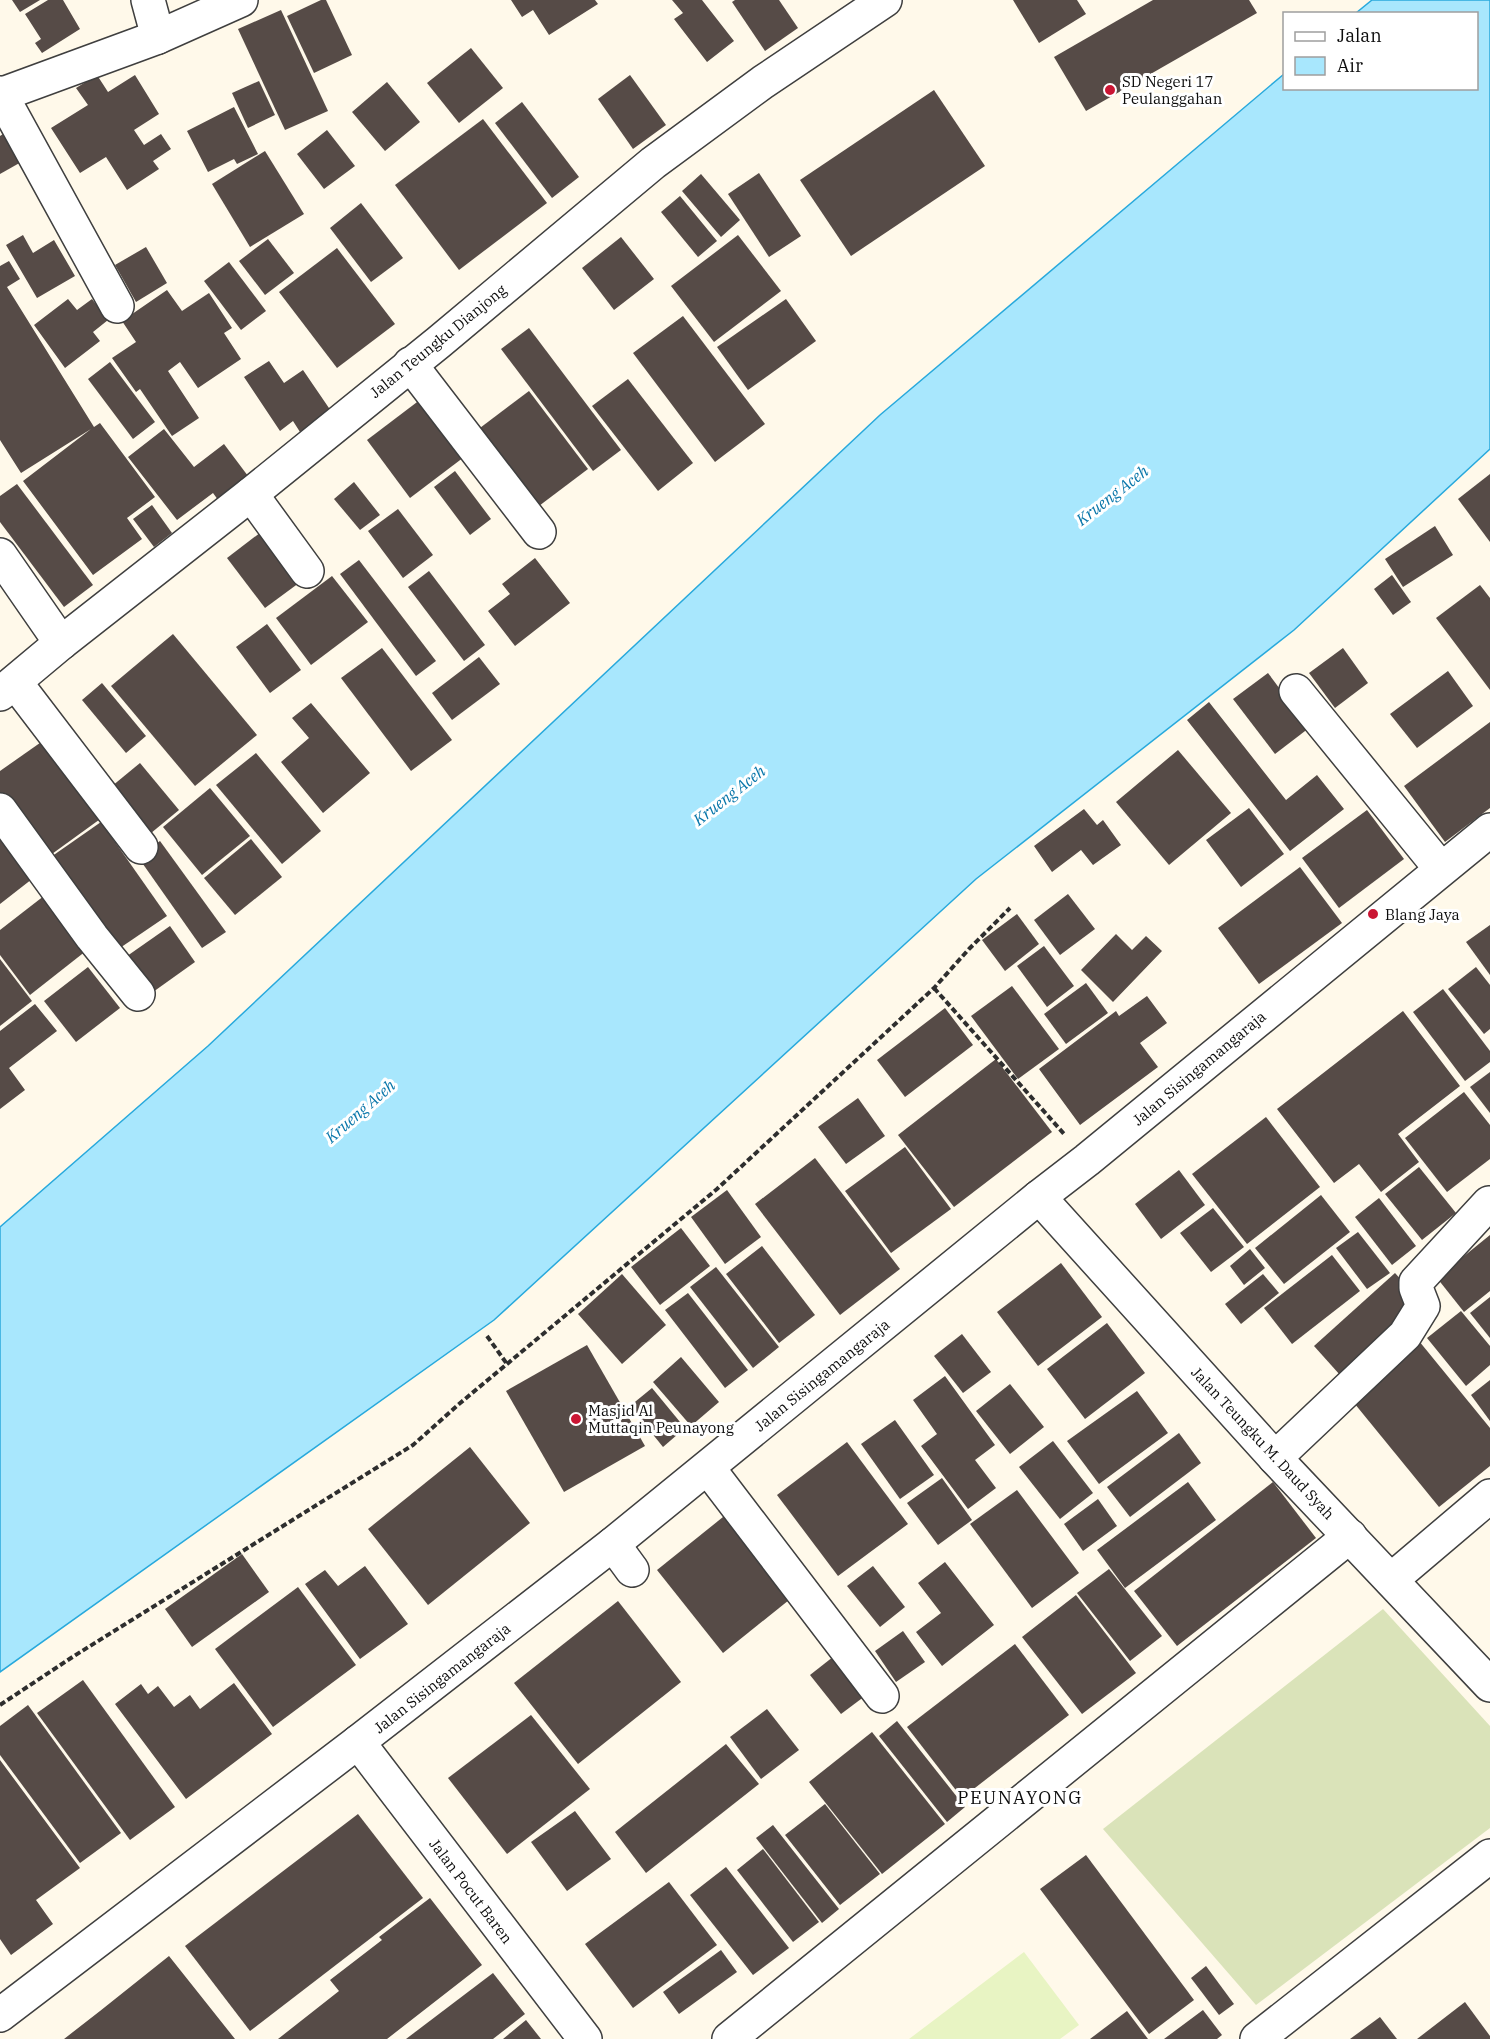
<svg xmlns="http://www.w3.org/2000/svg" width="1490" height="2039" font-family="'IBM Plex Serif',serif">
<rect width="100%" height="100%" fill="#fff9ea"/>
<!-- cemetery -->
<polygon fill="#dae3b9" points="1383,1609 1490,1726 1490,1828 1256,2005 1103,1829"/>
<!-- pitch -->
<polygon fill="#e8f4c3" points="1024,1952 1079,2025 1060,2039 909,2039"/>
<!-- water -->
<polygon fill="#a8e7fd" stroke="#28a9dc" stroke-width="1.5" points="1372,0 1490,0 1490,449 1294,630 976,879 494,1320 0,1672 0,1227 208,1046 880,415 1284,74 1284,88 1476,88 1476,14 1356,13"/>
<!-- building -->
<g fill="#564b47">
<polygon points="12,0 40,0 20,12"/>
<polygon points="48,0 63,0 80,29 42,53 35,43 41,39 25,14"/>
<polygon points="321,0 326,0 352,55 314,73 287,16"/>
<polygon points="511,0 595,0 598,4 549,35 533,10 522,17"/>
<polygon points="672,0 702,0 734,41 707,62 674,19 683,13"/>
<polygon points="735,0 779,0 798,28 765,51 732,2"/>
<polygon points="1013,0 1077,0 1086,14 1039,43"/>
<polygon points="1153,0 1249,0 1257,13 1086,111 1054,57"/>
<polygon points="281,10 328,111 285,130 238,29"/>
<polygon points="471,48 503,88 459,123 427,83"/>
<polygon points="97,75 108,92 135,75 159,114 134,130 144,145 161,134 171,149 153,161 159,169 127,190 106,157 80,173 51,128 88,105 76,88"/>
<polygon points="630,75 666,125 633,149 598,99"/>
<polygon points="259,81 275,115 248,128 232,93"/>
<polygon points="387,82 420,122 385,151 352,112"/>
<polygon points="934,90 985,166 851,256 800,180"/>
<polygon points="522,102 579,177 552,198 495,123"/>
<polygon points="234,107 258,154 237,164 234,159 208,172 187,131"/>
<polygon points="483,119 547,203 459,270 395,185"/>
<polygon points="327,130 355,166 324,189 297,154"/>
<polygon points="6,132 23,161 0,174 0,136"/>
<polygon points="265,151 304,214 250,247 212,184"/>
<polygon points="759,173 801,236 769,257 728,194"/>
<polygon points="701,174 740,220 721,237 682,191"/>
<polygon points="680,196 717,241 698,257 661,212"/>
<polygon points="361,203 403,258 371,282 330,228"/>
<polygon points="23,235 33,253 54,240 75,276 37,298 6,245"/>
<polygon points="738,235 781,291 714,342 671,286"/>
<polygon points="621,237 654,279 614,310 582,268"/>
<polygon points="268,239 294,273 265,295 239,261"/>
<polygon points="146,247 167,283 136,302 115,265"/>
<polygon points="337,248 395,324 337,368 279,292"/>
<polygon points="9,261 20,279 7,287 94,427 100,423 155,497 127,518 142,539 93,575 23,481 91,429 21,473 0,440 0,266"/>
<polygon points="229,262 266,311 241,330 204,281"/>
<polygon points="167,290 182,311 209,293 232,328 224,333 241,359 198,388 180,362 168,371 199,418 172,436 140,389 136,392 112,358 136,342 122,321"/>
<polygon points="68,299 77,310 92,299 108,320 93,332 100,341 65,368 34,325"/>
<polygon points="786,299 816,341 748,390 717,347"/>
<polygon points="683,316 765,424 715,462 633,353"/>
<polygon points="529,328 621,450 593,471 501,349"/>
<polygon points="269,361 284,383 303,370 331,411 300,432 293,421 280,431 244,377"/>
<polygon points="110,362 155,422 133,439 88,379"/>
<polygon points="628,379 693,463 658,491 592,406"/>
<polygon points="529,391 588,469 531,512 472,434"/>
<polygon points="429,393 472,451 410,498 367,440"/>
<polygon points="164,429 194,467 224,444 251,480 221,504 213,493 177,520 128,457"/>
<polygon points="455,471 491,519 470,535 434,487"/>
<polygon points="1490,474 1490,542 1458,499"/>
<polygon points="354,482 380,515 360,530 334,499"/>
<polygon points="17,484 93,585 64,607 0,522 0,496"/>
<polygon points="152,505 172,533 154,547 133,519"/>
<polygon points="398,509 433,555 403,578 368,531"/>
<polygon points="1435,526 1453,555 1403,587 1385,559"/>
<polygon points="265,529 303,580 265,608 227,558"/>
<polygon points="535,558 570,603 515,646 488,611 510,594 502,584"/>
<polygon points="359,560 436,661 416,676 340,574"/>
<polygon points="429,571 485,645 464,661 408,587"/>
<polygon points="1392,575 1411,602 1393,615 1374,589"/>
<polygon points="332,576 368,622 311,665 276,618"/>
<polygon points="1480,585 1490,598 1490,690 1436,618"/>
<polygon points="267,624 301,670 270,693 236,647"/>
<polygon points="173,634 257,735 195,786 111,686"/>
<polygon points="382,648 452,740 411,771 341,678"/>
<polygon points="1343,648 1368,683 1335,708 1309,673"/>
<polygon points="479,657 500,684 452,720 432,693"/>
<polygon points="1448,671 1473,706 1417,748 1390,714"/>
<polygon points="1268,673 1309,728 1275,754 1233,699"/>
<polygon points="102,683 146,736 126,753 82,700"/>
<polygon points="1209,702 1286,800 1317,775 1344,809 1290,851 1187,720"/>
<polygon points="311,703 370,773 323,813 281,762 309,738 292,718"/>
<polygon points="1490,722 1490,808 1445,842 1404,786"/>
<polygon points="47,738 103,817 45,859 0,797 0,771"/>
<polygon points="1178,750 1231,813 1169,865 1116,802"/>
<polygon points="256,753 321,831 282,864 216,785"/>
<polygon points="140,763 179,810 145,838 106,791"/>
<polygon points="210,788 250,836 202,875 163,827"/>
<polygon points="1249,808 1284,854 1241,887 1206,840"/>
<polygon points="1084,809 1097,825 1103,820 1121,845 1093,865 1081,850 1052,872 1034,846"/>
<polygon points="1367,810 1404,859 1339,908 1302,858"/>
<polygon points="0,819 41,872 0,904"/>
<polygon points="101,822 167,916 114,952 48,859"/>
<polygon points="251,839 282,877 235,915 204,878"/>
<polygon points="160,841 226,932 202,948 138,857"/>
<polygon points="1300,867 1342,923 1259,984 1218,928"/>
<polygon points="49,892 91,947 30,995 0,955 0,930"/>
<polygon points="1068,894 1095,929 1060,955 1034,920"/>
<polygon points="1017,914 1039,944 1005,971 982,940"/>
<polygon points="1490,925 1490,975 1466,942"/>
<polygon points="170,926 195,962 146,997 120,961"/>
<polygon points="1116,934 1132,950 1146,936 1162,951 1113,1002 1081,970"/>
<polygon points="1044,946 1074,986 1047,1007 1017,966"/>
<polygon points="0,959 32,1001 0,1026"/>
<polygon points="88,967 120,1008 76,1042 44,1001"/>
<polygon points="1476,967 1490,985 1490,1029 1484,1034 1448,989"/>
<polygon points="1086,983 1108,1013 1066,1044 1044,1014"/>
<polygon points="1012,986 1059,1049 1018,1079 971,1016"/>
<polygon points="1443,989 1490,1051 1490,1062 1465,1081 1413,1012"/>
<polygon points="1147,996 1167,1023 1140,1043 1158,1067 1080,1125 1039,1069 1116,1011 1119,1016"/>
<polygon points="35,1004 57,1031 9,1068 25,1090 0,1109 0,1031"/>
<polygon points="945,1008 973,1045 905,1097 877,1060"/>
<polygon points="1403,1011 1460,1086 1398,1134 1419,1162 1381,1192 1359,1164 1334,1183 1277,1109"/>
<polygon points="996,1059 1052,1132 954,1207 898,1135"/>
<polygon points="1490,1072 1490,1113 1470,1087"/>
<polygon points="1464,1092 1490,1125 1490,1159 1447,1192 1405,1138"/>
<polygon points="858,1098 885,1136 846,1164 818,1127"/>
<polygon points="1266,1117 1320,1187 1247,1244 1192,1174"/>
<polygon points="905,1147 951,1209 891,1253 845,1191"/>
<polygon points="815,1158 900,1269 840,1315 755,1204"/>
<polygon points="1419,1167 1456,1213 1422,1240 1385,1194"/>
<polygon points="1179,1170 1205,1205 1161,1239 1135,1204"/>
<polygon points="727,1190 761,1237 725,1264 691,1217"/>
<polygon points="1321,1195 1350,1232 1284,1284 1255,1248"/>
<polygon points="1379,1198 1416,1246 1392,1265 1355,1217"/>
<polygon points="1213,1208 1244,1247 1211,1272 1180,1233"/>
<polygon points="681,1228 710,1266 660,1305 631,1267"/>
<polygon points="1358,1232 1390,1273 1367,1289 1336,1248"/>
<polygon points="1490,1235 1490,1291 1464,1312 1437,1278"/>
<polygon points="762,1246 815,1315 779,1343 726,1274"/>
<polygon points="1250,1249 1265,1268 1244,1285 1230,1266"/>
<polygon points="1332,1255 1360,1291 1292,1344 1264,1308"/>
<polygon points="1061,1263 1102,1317 1038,1366 997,1312"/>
<polygon points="716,1267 779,1347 753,1368 690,1287"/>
<polygon points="1395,1273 1422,1303 1340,1375 1314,1346"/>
<polygon points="622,1274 666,1325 622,1364 578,1314"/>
<polygon points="1263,1274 1279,1293 1241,1324 1225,1304"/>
<polygon points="688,1293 748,1370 725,1388 665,1310"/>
<polygon points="1490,1297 1490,1338 1470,1313"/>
<polygon points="1461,1311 1490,1346 1490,1365 1466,1386 1427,1338"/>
<polygon points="1107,1323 1145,1373 1085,1419 1047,1369"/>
<polygon points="962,1334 991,1372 963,1393 934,1356"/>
<polygon points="1419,1341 1490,1428 1490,1466 1439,1507 1350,1398"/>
<polygon points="587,1345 645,1446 564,1492 506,1391"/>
<polygon points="681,1357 719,1402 691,1426 653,1382"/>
<polygon points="945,1376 995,1445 975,1460 996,1488 968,1509 921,1446 937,1434 913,1400"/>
<polygon points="1490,1380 1490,1421 1471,1395"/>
<polygon points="1010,1384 1044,1427 1010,1454 976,1411"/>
<polygon points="652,1388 685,1428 663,1447 630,1406"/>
<polygon points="1137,1391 1168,1433 1099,1484 1067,1441"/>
<polygon points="895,1420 934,1475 900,1499 861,1444"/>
<polygon points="1179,1433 1201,1463 1130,1517 1107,1487"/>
<polygon points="1053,1441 1093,1493 1060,1519 1019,1467"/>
<polygon points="847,1442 908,1524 838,1576 777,1495"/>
<polygon points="470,1447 530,1523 428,1605 368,1529"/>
<polygon points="942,1478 972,1520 938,1545 907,1503"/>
<polygon points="1188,1482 1216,1520 1125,1588 1097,1550"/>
<polygon points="1273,1482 1316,1538 1177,1646 1134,1591"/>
<polygon points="1017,1490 1079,1573 1032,1608 970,1524"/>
<polygon points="1098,1499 1117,1526 1083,1551 1064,1524"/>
<polygon points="728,1513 794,1596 723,1653 657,1570"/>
<polygon points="242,1554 269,1592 192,1647 165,1609"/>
<polygon points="945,1562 994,1625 942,1666 916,1632 941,1613 918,1583"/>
<polygon points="365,1566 408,1624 360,1659 305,1584 325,1570 338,1586"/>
<polygon points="873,1566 905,1607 880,1627 847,1586"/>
<polygon points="1109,1569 1162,1636 1130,1661 1077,1593"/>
<polygon points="298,1587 356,1665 273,1727 215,1649"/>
<polygon points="1076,1595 1136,1673 1082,1714 1022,1637"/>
<polygon points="618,1601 681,1682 578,1764 514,1683"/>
<polygon points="903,1631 925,1662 896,1682 875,1651"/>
<polygon points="1015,1644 1069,1715 962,1798 907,1727"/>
<polygon points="838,1653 869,1693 841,1714 810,1675"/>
<polygon points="83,1680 175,1807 130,1840 37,1713"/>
<polygon points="234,1683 272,1734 186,1799 115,1704 141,1684 148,1694 158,1686 174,1707 190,1695 200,1709"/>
<polygon points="28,1705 121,1833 80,1863 0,1755 0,1726"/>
<polygon points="767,1709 799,1750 761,1779 730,1737"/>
<polygon points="531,1715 590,1789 507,1854 448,1778"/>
<polygon points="897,1721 965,1807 947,1822 879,1736"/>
<polygon points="872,1732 945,1824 882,1874 809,1782"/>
<polygon points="726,1744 759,1784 646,1873 615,1832"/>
<polygon points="0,1760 80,1868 36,1900 53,1924 11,1955 0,1939"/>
<polygon points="825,1804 880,1874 840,1905 785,1835"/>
<polygon points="575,1811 611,1859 567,1891 531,1842"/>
<polygon points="358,1814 423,1898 250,2031 185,1946"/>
<polygon points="773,1825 839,1909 822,1923 756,1838"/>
<polygon points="763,1849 819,1922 793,1942 737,1870"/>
<polygon points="1086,1855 1194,2000 1149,2034 1040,1889"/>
<polygon points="726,1867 789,1948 753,1975 690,1895"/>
<polygon points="669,1882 717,1945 633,2008 585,1944"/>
<polygon points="430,1898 482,1965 387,2039 278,2039 339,1991 330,1980 382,1940 379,1937"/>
<polygon points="721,1950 737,1972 679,2014 663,1992"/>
<polygon points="169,1956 235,2039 64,2039 100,2011"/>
<polygon points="1206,1966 1234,2004 1219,2015 1191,1978"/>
<polygon points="493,1973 525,2014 493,2039 406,2039"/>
<polygon points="1465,2002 1490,2036 1490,2039 1417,2039"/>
<polygon points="1203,2010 1222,2035 1217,2039 1164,2039"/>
<polygon points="1127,2011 1148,2039 1090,2039"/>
<polygon points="1380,2017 1397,2039 1350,2039"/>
<polygon points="526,2020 541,2039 503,2039"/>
</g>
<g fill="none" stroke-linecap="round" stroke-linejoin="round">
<!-- minor casing -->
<g stroke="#3f3f3f" stroke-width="36">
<g id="minor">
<polyline points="148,0 158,37"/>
<polyline points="0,93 117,306"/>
<polyline points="0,95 158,37 241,0"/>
<polyline points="410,364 539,532"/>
<polyline points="251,494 307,571"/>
<polyline points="0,555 61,643"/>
<polyline points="15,682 141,847"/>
<polyline points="1296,691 1441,869"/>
<polyline points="0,694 61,643 251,494 439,342 653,163 763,82 885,0"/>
<polyline points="0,810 92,937 138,994"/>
<polyline points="1039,1197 1275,1458 1490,1685"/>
<polyline points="1275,1458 1405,1335 1423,1306 1416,1288 1416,1282 1489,1203"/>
<polyline points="708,1468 882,1696"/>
<polyline points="613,1544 632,1570"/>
<polyline points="1391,1580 1490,1496"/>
<polyline points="358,1742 585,2039"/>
<polyline points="0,2015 358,1742 613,1544 1039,1197 1087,1160 1490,830"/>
<polyline points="729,2039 1350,1536"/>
<polyline points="1257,2039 1490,1856"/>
</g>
</g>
<!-- path -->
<g stroke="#2e2e2e" stroke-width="4" stroke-dasharray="6 3" stroke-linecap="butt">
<polyline points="934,988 1065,1135"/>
<polyline points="487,1336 507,1364"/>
<polyline points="0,1705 74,1656 413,1445 459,1404 717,1189 934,988 969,949 1010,908"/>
</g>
<!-- minor -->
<use href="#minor" stroke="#fff" stroke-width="33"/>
</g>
<!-- markers -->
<g fill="#ca1533" stroke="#fff" stroke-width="2">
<circle cx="1110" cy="90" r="6"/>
<circle cx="1373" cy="914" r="6"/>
<circle cx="576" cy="1419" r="6"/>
</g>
<g text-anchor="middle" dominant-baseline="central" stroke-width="6" stroke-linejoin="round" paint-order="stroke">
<!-- poi labels -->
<g font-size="15" fill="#0c0c0c" stroke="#fff" text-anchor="start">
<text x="1122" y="81">SD Negeri 17<tspan x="1122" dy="17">Peulanggahan</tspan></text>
<text x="1385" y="914">Blang Jaya</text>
<text x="588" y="1410">Masjid Al<tspan x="588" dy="17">Muttaqin Peunayong</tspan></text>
</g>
<!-- street labels -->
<g font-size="15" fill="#0c0c0c" stroke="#fff">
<text transform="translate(438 341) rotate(-39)">Jalan Teungku Dianjong</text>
<text transform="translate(1199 1068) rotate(-40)">Jalan Sisingamangaraja</text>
<text transform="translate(822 1375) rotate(-39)">Jalan Sisingamangaraja</text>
<text transform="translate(1263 1443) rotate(47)">Jalan Teungku M. Daud Syah</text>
<text transform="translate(442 1678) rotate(-38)">Jalan Sisingamangaraja</text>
<text transform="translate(471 1891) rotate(53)">Jalan Pocut Baren</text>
</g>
<!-- water labels -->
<g font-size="16" font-style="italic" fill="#0876aa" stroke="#fff">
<text transform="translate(1112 495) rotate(-38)">Krueng Aceh</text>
<text transform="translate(729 795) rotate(-38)">Krueng Aceh</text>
<text transform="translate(360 1111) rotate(-41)">Krueng Aceh</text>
</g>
<!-- quarter labels -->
<g font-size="18" letter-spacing="1.5" fill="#0c0c0c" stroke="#fff">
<text x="1020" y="1797">PEUNAYONG</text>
</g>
</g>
<!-- legend -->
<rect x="1283" y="12" width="195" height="78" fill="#ffffff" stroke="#9e9e9e" stroke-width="1.5"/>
<rect x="1295" y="32" width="30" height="9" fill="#ffffff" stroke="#9e9e9e" stroke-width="1.5"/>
<text x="1337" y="42" font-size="18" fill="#0c0c0c">Jalan</text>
<rect x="1295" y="57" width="30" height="18" fill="#a8e7fd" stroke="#9e9e9e" stroke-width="1.5"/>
<text x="1337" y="72" font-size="18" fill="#0c0c0c">Air</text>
</svg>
